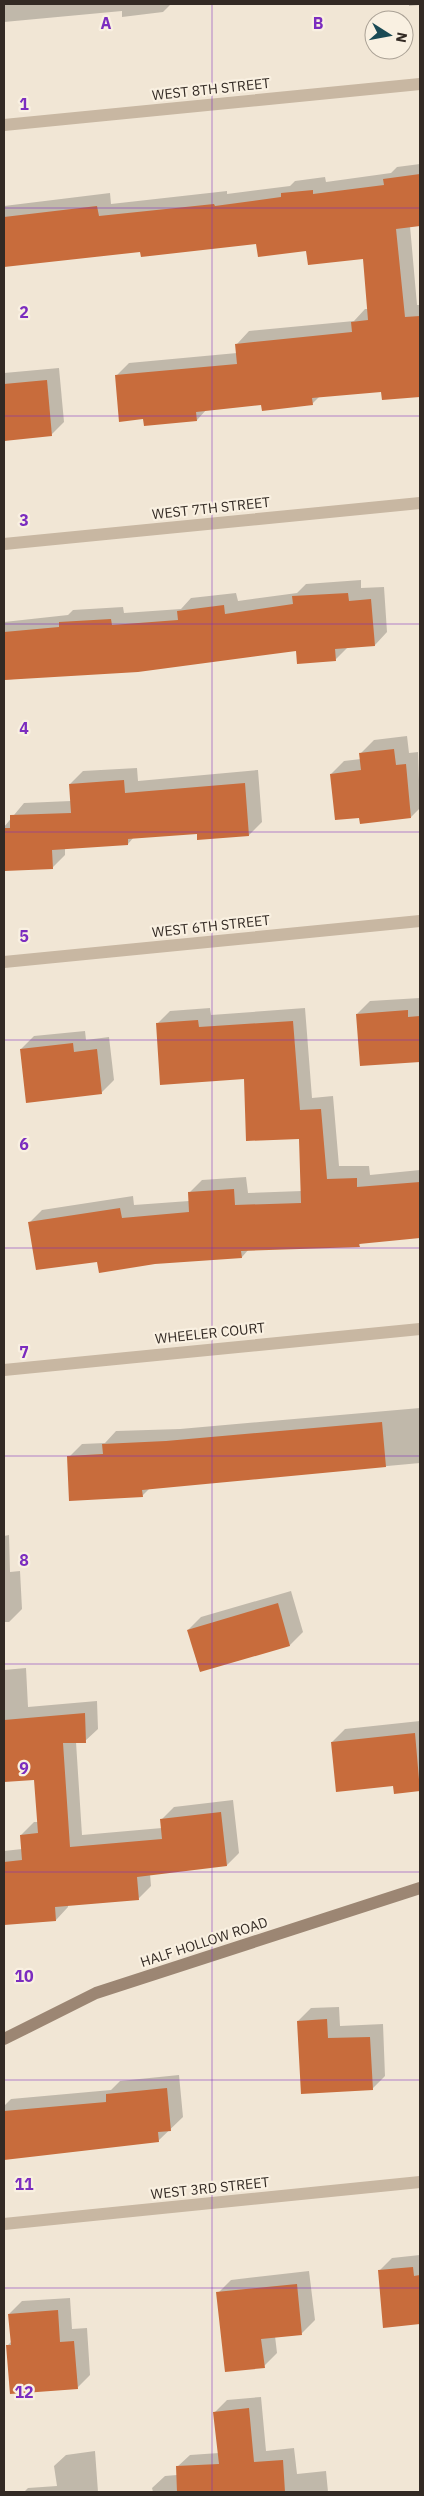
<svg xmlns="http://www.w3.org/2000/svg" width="424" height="2496" font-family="'IBM Plex Sans',sans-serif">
<rect width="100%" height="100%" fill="#f1e6d5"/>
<!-- shadow -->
<g fill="#0003">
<polygon points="4,4 171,4 163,12 122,17 122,11 4,22"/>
<polygon points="409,4 420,4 420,5 409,6"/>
<polygon points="420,164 420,224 410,226 417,305 420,305 420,396 383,399 382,391 320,396 312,404 262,403 207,409 197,420 144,418 116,376 129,363 237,353 237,344 249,331 354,321 365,309 368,309 364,258 258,243 141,250 4,266 4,206 110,193 111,204 227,191 227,194 290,186 295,181 325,177 326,182 391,173 397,167"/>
<polygon points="59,368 64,422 51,435 4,440 4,373"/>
<polygon points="361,580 361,588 384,587 387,632 375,645 348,647 335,660 297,650 4,680 4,622 68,615 73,610 123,607 124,613 181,609 191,598 236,593 238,601 297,593 306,584"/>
<polygon points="407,736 409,753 418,752 420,808 411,817 360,816 331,774 344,761 361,759 361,753 374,740"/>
<polygon points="137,768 138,781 258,770 262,822 249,835 198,832 134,837 128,844 65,848 65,855 52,868 4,870 4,827 24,803 71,801 70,784 83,771"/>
<polygon points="420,998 420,1061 361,1064 357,1014 370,1001"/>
<polygon points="210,1008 211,1015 305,1008 312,1098 333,1096 339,1166 369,1166 370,1175 420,1170 420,1237 362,1242 359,1245 249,1249 242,1257 98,1260 30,1222 42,1210 133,1196 134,1205 189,1201 189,1193 202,1180 246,1177 248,1193 302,1191 301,1138 246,1078 157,1024 170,1011"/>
<polygon points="85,1031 86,1040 109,1037 114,1080 101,1093 21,1049 34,1036"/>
<polygon points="420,1408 420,1463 150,1488 142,1496 69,1457 82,1444 105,1443 116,1431 180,1429"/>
<polygon points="9,1535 10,1572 20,1571 22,1609 9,1622 4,1622 4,1536"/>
<polygon points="291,1591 303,1632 290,1645 200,1671 188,1630 201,1617"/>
<polygon points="26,1668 28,1707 97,1701 98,1729 85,1741 76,1742 82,1835 162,1828 161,1820 174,1807 233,1800 239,1853 227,1865 150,1874 151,1886 138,1899 68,1904 68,1907 56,1920 4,1924 4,1851 22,1849 21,1835 34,1822 38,1822 35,1779 4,1781 4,1670"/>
<polygon points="420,1721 420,1790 395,1792 394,1785 332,1742 345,1729"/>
<polygon points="339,2007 340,2026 383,2024 385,2076 372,2089 298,2021 311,2008"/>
<polygon points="179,2075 183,2117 158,2141 4,2158 4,2106 11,2099 111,2090 120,2081"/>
<polygon points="420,2255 420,2323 384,2327 379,2271 392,2258"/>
<polygon points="309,2271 315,2320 302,2333 275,2336 277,2353 264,2366 218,2293 231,2280"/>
<polygon points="70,2298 72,2329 87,2328 90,2375 77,2388 8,2345 12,2341 9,2314 22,2301"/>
<polygon points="261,2397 266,2451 294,2448 297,2474 326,2471 328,2492 153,2492 152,2488 165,2476 177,2475 177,2467 190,2455 219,2453 215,2412 227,2400"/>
<polygon points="95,2451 98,2492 24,2492 28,2488 57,2486 54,2466 66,2455"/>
</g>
<!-- building -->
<g fill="#c86c3c">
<polygon points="420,174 420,226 396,229 405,317 420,316 420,397 382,400 381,392 312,398 313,405 262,411 261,405 196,412 197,421 144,426 143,419 119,422 115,375 237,364 235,344 352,332 351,322 368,320 363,259 308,265 306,251 258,257 256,244 141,257 140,252 4,267 4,217 97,206 99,216 214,204 215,206 281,197 281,193 313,190 313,194 384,185 383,179"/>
<polygon points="47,380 52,436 4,441 4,384"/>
<polygon points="348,593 349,601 371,599 375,646 335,649 336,661 297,664 296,651 138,672 4,680 4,632 59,627 59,622 111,619 112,625 178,620 177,611 224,605 225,614 293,604 292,596"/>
<polygon points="394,749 396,765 406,764 411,818 360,824 359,818 335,820 330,774 361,770 359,753"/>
<polygon points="124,780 125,793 245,783 249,836 197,840 197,834 128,839 128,845 52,850 53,869 4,871 4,828 10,828 10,815 71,813 69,784"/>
<polygon points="408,1010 408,1017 420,1016 420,1062 360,1066 356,1014"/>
<polygon points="198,1020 199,1027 293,1021 300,1110 321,1109 327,1179 357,1178 357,1187 420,1182 420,1238 359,1244 360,1247 241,1251 242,1258 155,1264 99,1273 97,1262 36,1270 28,1222 120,1208 122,1218 189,1212 188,1192 234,1189 235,1205 301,1203 299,1139 246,1141 244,1079 160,1085 156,1023"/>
<polygon points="73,1043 74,1052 97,1049 102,1094 26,1103 20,1049"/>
<polygon points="382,1422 386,1467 142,1490 143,1497 69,1501 67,1456 103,1454 102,1444 166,1441"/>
<polygon points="278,1603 290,1646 200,1672 187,1630"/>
<polygon points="85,1713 86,1743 63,1743 70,1847 162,1839 160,1819 221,1812 227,1866 137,1877 139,1900 55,1907 56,1921 4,1925 4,1862 22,1860 20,1835 38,1833 34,1780 4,1782 4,1720"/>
<polygon points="415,1733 420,1791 394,1794 393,1786 336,1792 331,1742"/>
<polygon points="327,2019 328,2038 370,2037 373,2090 301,2094 297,2021"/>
<polygon points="167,2088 171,2131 158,2132 159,2142 4,2160 4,2111 106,2102 106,2094"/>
<polygon points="413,2267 414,2276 420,2275 420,2324 383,2328 378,2270"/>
<polygon points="297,2284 302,2335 261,2339 265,2368 225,2372 216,2292"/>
<polygon points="58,2310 60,2342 74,2341 78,2389 10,2394 6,2345 11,2345 8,2314"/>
<polygon points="249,2408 254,2462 283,2460 285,2492 177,2492 176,2466 219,2464 213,2412"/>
</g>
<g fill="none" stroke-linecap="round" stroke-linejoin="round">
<!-- street -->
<g stroke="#c8b7a2" stroke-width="12">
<polyline points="4,125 420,84"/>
<polyline points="4,544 420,503"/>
<polyline points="4,962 420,921"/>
<polyline points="4,1370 420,1329"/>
<polyline points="4,2224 420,2182"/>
</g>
<!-- secondary -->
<polyline stroke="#9c8673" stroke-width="12" points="4,2039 96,1993 420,1888"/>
</g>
<!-- grid -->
<path fill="none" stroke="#7b2cbf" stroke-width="1" stroke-opacity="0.55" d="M212 4V2492M4 208H420M4 416H420M4 624H420M4 832H420M4 1040H420M4 1248H420M4 1456H420M4 1664H420M4 1872H420M4 2080H420M4 2288H420"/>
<g text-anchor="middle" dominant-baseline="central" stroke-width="4.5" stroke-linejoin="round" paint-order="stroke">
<!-- street labels -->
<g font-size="14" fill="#332a24" stroke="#f9f0e1">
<text transform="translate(211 89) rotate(-6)">WEST 8TH STREET</text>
<text transform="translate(211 508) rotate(-6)">WEST 7TH STREET</text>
<text transform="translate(211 926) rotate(-6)">WEST 6TH STREET</text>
<text transform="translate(210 1333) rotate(-6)">WHEELER COURT</text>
<text transform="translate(204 1942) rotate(-18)">HALF HOLLOW ROAD</text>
<text transform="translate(210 2188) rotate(-6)">WEST 3RD STREET</text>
</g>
</g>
<g font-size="16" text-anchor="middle" font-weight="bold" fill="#7b2cbf" stroke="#f9f0e1" stroke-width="4.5" stroke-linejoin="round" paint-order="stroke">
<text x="106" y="29">A</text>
<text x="318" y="29">B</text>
<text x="24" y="110">1</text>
<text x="24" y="318">2</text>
<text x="24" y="526">3</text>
<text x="24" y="734">4</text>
<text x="24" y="942">5</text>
<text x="24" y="1150">6</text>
<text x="24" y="1358">7</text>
<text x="24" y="1566">8</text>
<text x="24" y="1774">9</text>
<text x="24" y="1982">10</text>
<text x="24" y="2190">11</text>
<text x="24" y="2398">12</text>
</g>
<!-- border -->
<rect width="424" height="2496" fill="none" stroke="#332a24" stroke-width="10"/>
<!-- north arrow -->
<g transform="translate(389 35) rotate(101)"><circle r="24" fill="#f9f0e1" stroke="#aaa195"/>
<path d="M0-4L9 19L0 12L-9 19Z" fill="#1a4a54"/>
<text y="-8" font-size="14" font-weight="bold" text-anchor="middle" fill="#332a24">N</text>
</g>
</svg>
